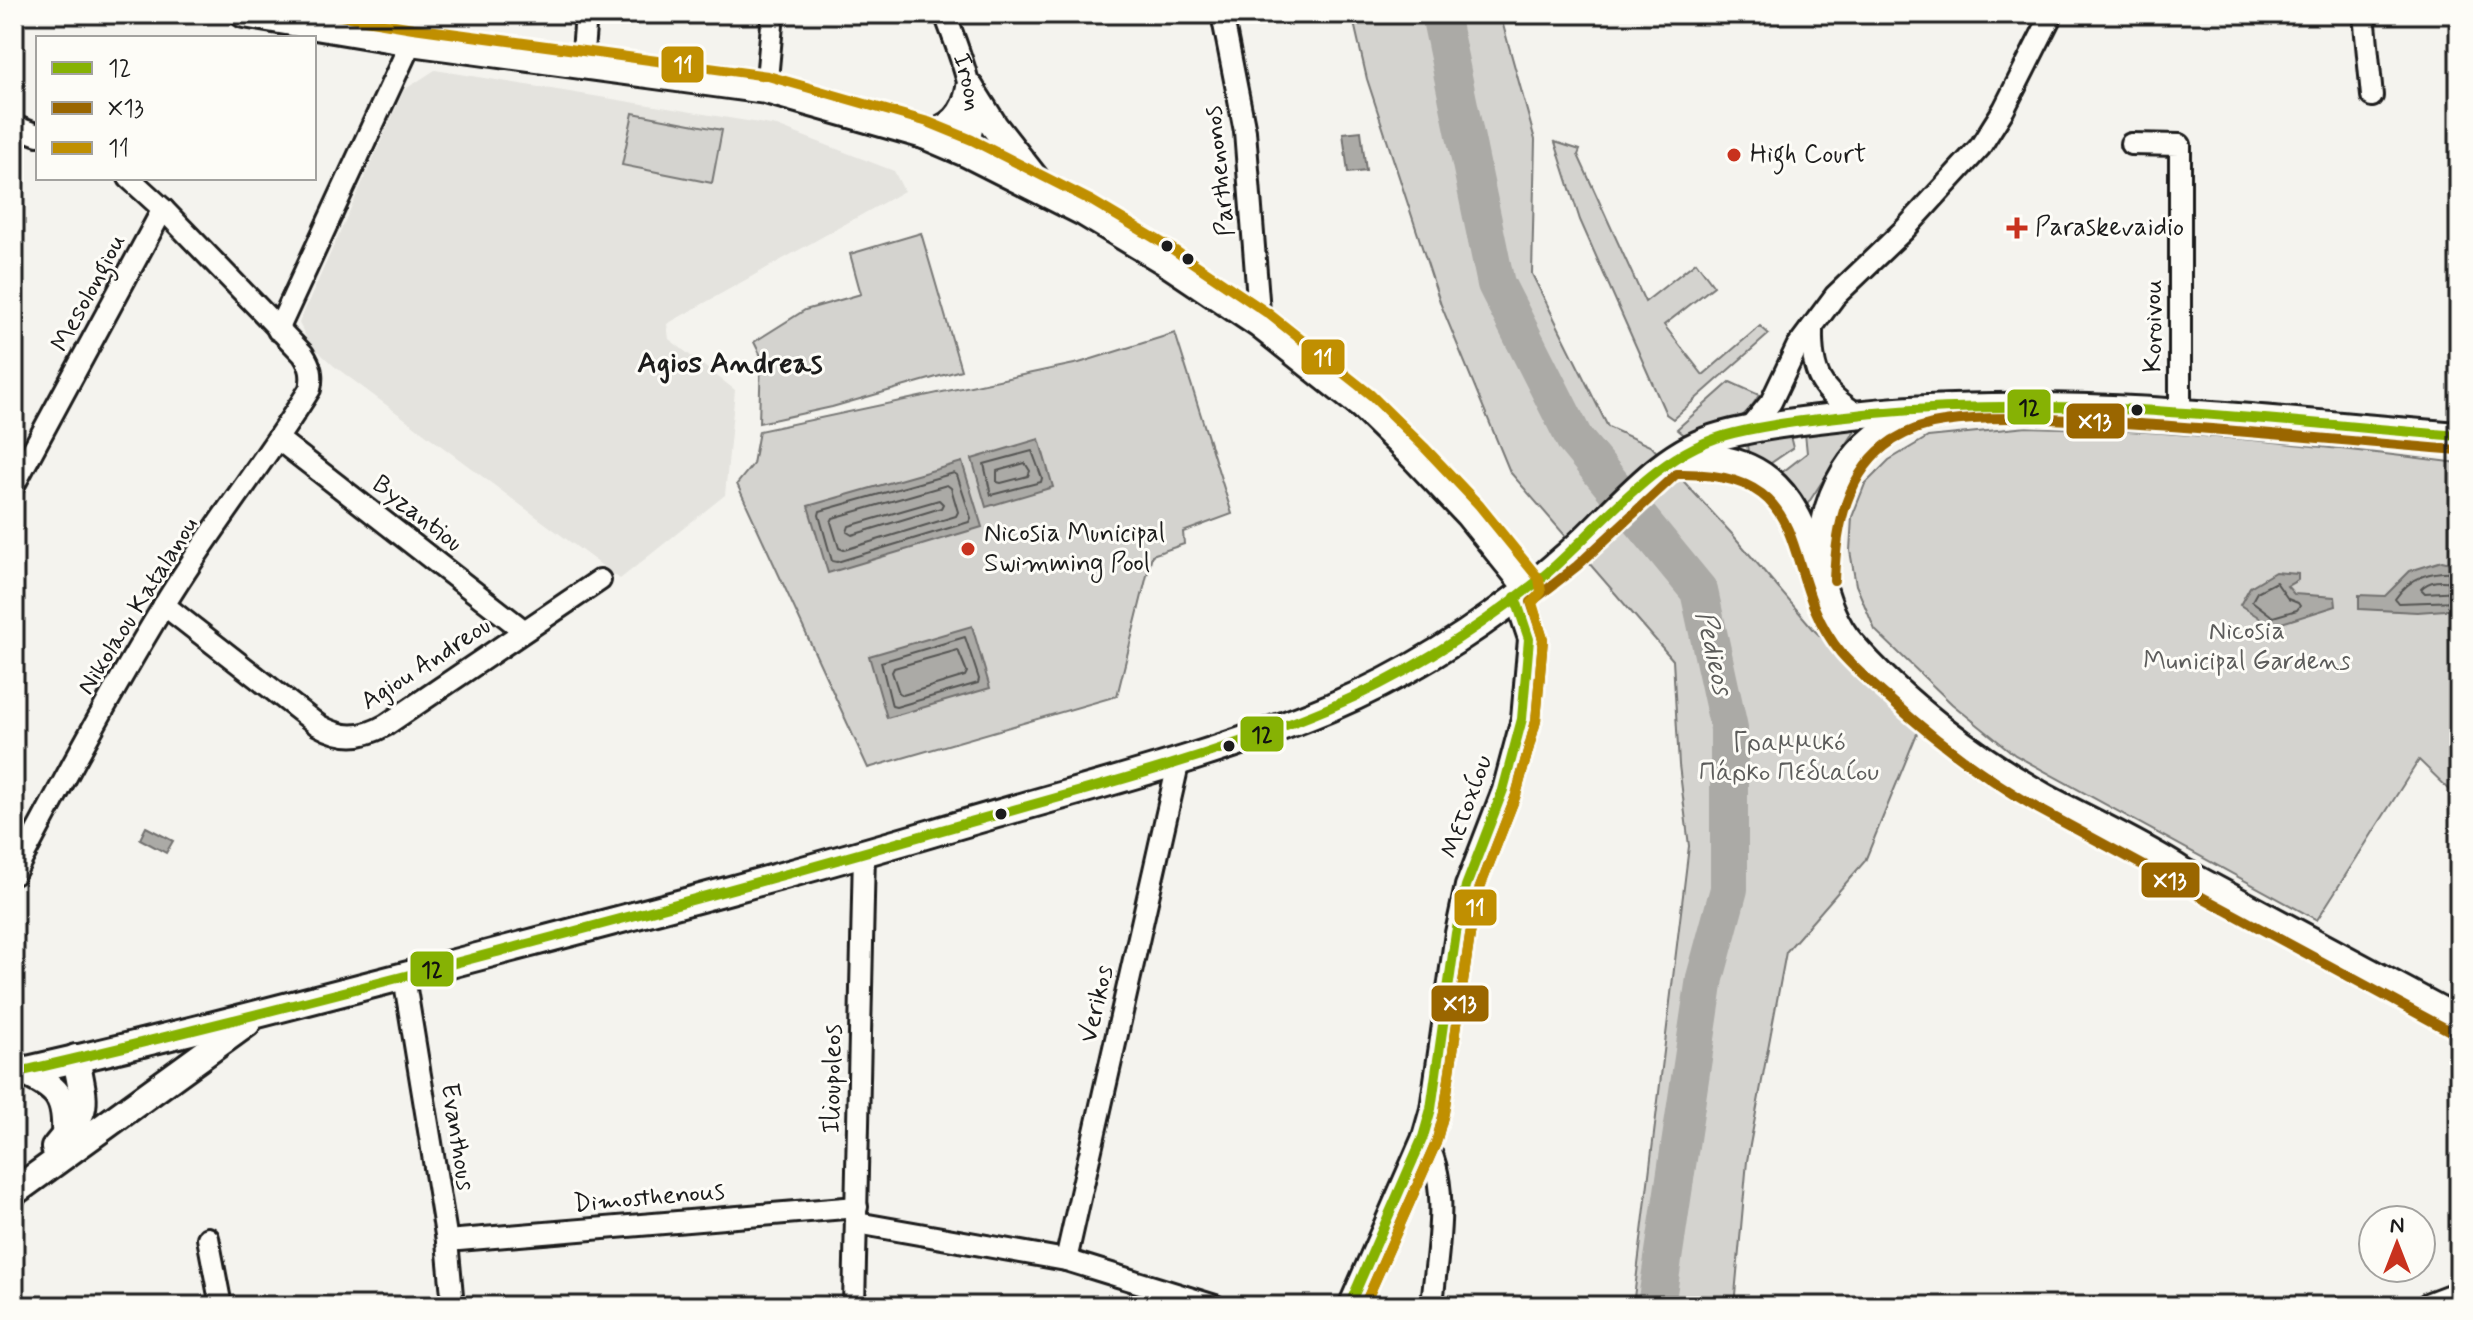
<svg xmlns="http://www.w3.org/2000/svg" width="2473" height="1320" font-family="Mynerve,sans-serif">
<rect width="100%" height="100%" fill="#f4f3ee"/>
<filter id="ink" filterUnits="userSpaceOnUse"><feTurbulence type="fractalNoise" baseFrequency=".0125" numOctaves="2"/><feDisplacementMap in="SourceGraphic" scale="16" xChannelSelector="R" yChannelSelector="G"/><feConvolveMatrix kernelMatrix="1 2 1 2 8 2 1 2 1" color-interpolation-filters="sRGB"/></filter>
<g filter="url(#ink)">
<!-- built -->
<polygon fill="#e4e3de" points="435,70 777,126 894,171 904,191 667,324 669,339 735,390 725,495 620,579 334,366 309,343 299,323 404,90"/>
<!-- green -->
<g fill="#d4d3cf" stroke="#787876" stroke-width="2">
<polygon points="1352,14 1500,14 1535,140 1532,274 1608,427 1652,447 1732,534 1815,631 1918,731 1865,861 1786,952 1747,1161 1734,1306 1633,1306 1689,846 1679,765 1673,660 1510,472 1441,305 1367,79"/>
<polygon points="633,113 722,130 712,183 622,165"/>
<polygon points="1555,142 1580,150 1578,155 1645,302 1696,262 1714,286 1664,325 1703,375 1760,326 1769,334 1673,419 1666,414 1580,220"/>
<polygon points="921,233 961,370 832,407 759,423 761,356 754,342 805,310 861,294 850,254"/>
<polygon points="1175,333 1232,514 1183,532 1184,544 1152,555 1117,696 868,768 737,484 753,464 759,431 1079,363"/>
<path d="M1730 382 1759 395C1740 428 1719 430 1683 434L1677 429Z"/>
<polygon points="1854,424 1857,428 1805,508 1780,474 1807,453 1805,433"/>
<path d="M2027 427C2172 430 2316 445 2459 463V799L2419 760 2317 920 2015 755 1952 704 1875 630 1856 585 1850 551 1852 517 1865 484 1889 460 1928 437Z"/>
<polygon points="1790,436 1793,448 1768,465 1748,453 1747,443"/>
</g>
<!-- water -->
<g fill="#abaaa6" stroke="#72716f" stroke-width="2">
<polygon points="1361,131 1366,171 1348,173 1343,133"/>
<polygon points="1039,439 1053,487 986,507 972,459"/>
<polygon points="962,462 982,527 828,573 808,506"/>
<polygon points="2442,561 2459,565 2459,609 2417,612 2359,609 2359,595 2385,596 2410,571"/>
<polygon points="2275,572 2298,574 2298,580 2287,586 2294,594 2335,597 2336,606 2272,626 2240,605 2250,587"/>
<polygon points="972,626 990,688 887,718 869,656"/>
<polygon points="146,827 173,841 166,853 140,839"/>
</g>
<g fill="none" stroke-linecap="round" stroke-linejoin="round">
<!-- shore -->
<g stroke="#555553" stroke-width="2">
<polygon points="1032,451 1042,478 1041,482 991,495 984,464"/>
<polygon points="1025,463 1030,471 1028,476 1001,483 997,482 997,471"/>
<polygon points="954,473 957,475 971,518 969,522 837,562 832,561 819,515 820,511"/>
<polygon points="947,485 951,488 958,512 956,516 844,550 839,548 831,522 833,518"/>
<polygon points="939,500 943,504 941,508 852,535 847,532 849,526"/>
<path d="M2459 572C2432 570 2411 576 2395 599L2398 603 2459 601"/>
<polygon points="2276,582 2288,599 2298,603 2300,606 2297,610 2273,617 2252,601 2257,592"/>
<path d="M2459 582C2445 581 2431 578 2421 589L2425 593 2459 591"/>
<polygon points="965,637 979,679 978,683 896,707 892,706 881,662"/>
<polygon points="958,650 967,672 965,676 903,695 899,693 892,672 894,668"/>
</g>
<!-- river -->
<polyline stroke="#abaaa6" stroke-width="38" points="1440,14 1496,284 1575,440 1699,591 1729,728 1729,889 1705,978 1656,1306"/>
<!-- minor casing -->
<g stroke="#1c1c1c" stroke-width="26">
<g id="minor">
<path id="s1" d="M945 14C961 59 984 106 966 153"/>
<polyline points="1222,14 1245,131 1260,325"/>
<polyline points="2364,14 2372,96"/>
<polyline points="373,36 377,14"/>
<polyline points="582,64 586,14"/>
<polyline points="766,90 773,14"/>
<polyline points="14,126 38,135"/>
<polyline points="2131,144 2180,145 2180,413"/>
<polyline points="278,330 411,42"/>
<path d="M1812 330C1811 374 1821 391 1857 414"/>
<polyline points="1747,431 1771,402 1797,347 1835,296 1905,229 1980,147 2004,109 2052,14"/>
<polyline points="278,439 523,630"/>
<polyline points="14,485 163,209"/>
<path d="M164 605 318 725C343 739 361 739 386 725L600 580"/>
<path d="M14 874C62 784 110 694 163 607 208 532 264 463 310 389 313 375 311 366 303 354L163 209 129 178"/>
<polyline points="404,977 447,1241 453,1306"/>
<path d="M1423 1137C1453 1183 1436 1254 1432 1306"/>
<polyline points="857,1223 1066,1260 1215,1306"/>
<polyline points="208,1238 221,1306"/>
<polyline points="447,1241 857,1207"/>
<polyline points="1066,1260 1179,760"/>
<polyline points="854,1306 864,853"/>
<polyline points="1349,1306 1423,1137 1431,1109 1456,933 1466,886 1503,790 1522,719 1529,639 1515,597"/>
</g>
</g>
<!-- major casing -->
<g stroke="#1c1c1c" stroke-width="32">
<g id="major">
<polyline points="244,14 411,42 766,90 924,135 966,153 1085,213 1163,260 1260,325 1362,406 1414,457 1468,514 1528,588"/>
<polyline points="970,88 994,126 1037,181"/>
<path d="M924 135C951 130 965 115 970 88"/>
<path d="M1674 460C1691 459 1710 457 1728 461 1784 473 1804 524 1818 572 1826 598 1832 622 1850 643 1901 702 1976 759 2044 797 2090 822 2139 843 2183 872L2459 1020"/>
<path d="M1821 560C1822 496 1852 438 1915 416"/>
<path d="M22 1071C57 1088 67 1095 65 1136"/>
<path d="M14 1073C158 1041 300 1003 443 966 606 923 770 881 932 833 1064 793 1202 761 1329 708 1416 671 1498 617 1569 554 1616 513 1658 453 1721 436 1758 426 1798 421 1836 417 2044 391 2252 420 2459 436"/>
<path d="M55 1148C89 1106 86 1112 76 1058"/>
<polyline points="14,1192 247,1023"/>
<polyline points="2430,1306 2459,1295"/>
</g>
</g>
<!-- minor -->
<use href="#minor" stroke="#fdfcf7" stroke-width="20"/>
<!-- major -->
<use href="#major" stroke="#fdfcf7" stroke-width="26"/>
<!-- bus-1 casing -->
<g stroke="#fdfcf7" stroke-width="16">
<g id="bus-1">
<path d="M14 1073C175 1036 334 995 493 953 632 916 770 880 907 840 1048 799 1193 765 1329 708 1405 676 1475 631 1539 580 1601 529 1652 452 1734 433 1780 422 1828 418 1875 413 2070 395 2265 420 2459 436"/>
<polyline points="1349,1306 1423,1137 1431,1109 1456,933 1466,886 1503,790 1522,719 1529,639 1515,597"/>
</g>
</g>
<!-- bus-2 casing -->
<g stroke="#fdfcf7" stroke-width="16">
<g id="bus-2">
<path d="M1834 580C1836 528 1846 471 1893 440 1908 431 1926 424 1944 422 1992 415 2058 419 2107 422 2224 428 2341 441 2458 450"/>
<path d="M1364 1306 1436 1143 1444 1113 1470 935 1479 890 1516 795 1536 721 1543 639 1531 602 1577 566 1676 474C1823 470 1775 573 1841 653 1854 668 1870 682 1885 695 1932 738 1982 776 2037 808L2452 1032"/>
</g>
</g>
<!-- bus-3 casing -->
<g stroke="#fdfcf7" stroke-width="16">
<polyline id="bus-3" points="329,14 413,28 768,76 928,122 972,140 1092,201 1171,248 1269,314 1371,395 1424,447 1479,505 1539,579 1541,592 1532,603 1543,639 1536,721 1516,795 1479,890 1470,935 1444,1113 1436,1143 1364,1306"/>
</g>
<!-- bus-1 -->
<use href="#bus-1" stroke="#86b204" stroke-width="10"/>
<!-- bus-2 -->
<use href="#bus-2" stroke="#9a6600" stroke-width="10"/>
<!-- bus-3 -->
<use href="#bus-3" stroke="#c08f01" stroke-width="10"/>
</g>
</g>
<!-- markers -->
<g fill="#c8321e" stroke="#fdfcf7" stroke-width="3">
<circle cx="1734" cy="155" r="8"/>
<path d="M2013 216h8v8h8v8h-8v8h-8v-8h-8v-8h8z"/>
<circle cx="968" cy="549" r="8"/>
</g>
<g fill="#1c1c1c" stroke="#fdfcf7" stroke-width="3">
<circle cx="1167" cy="246" r="7"/>
<circle cx="1188" cy="259" r="7"/>
<circle cx="2137" cy="410" r="7"/>
<circle cx="1229" cy="746" r="7"/>
<circle cx="1001" cy="814" r="7"/>
</g>
<g text-anchor="middle" dominant-baseline="central" stroke-width="6" stroke-linejoin="round" paint-order="stroke">
<!-- street labels -->
<g font-size="26" fill="#1c1c1c" stroke="#fdfcf7">
<text stroke="none"><textPath href="#s1" startOffset="72">Iroon</textPath></text>
<text transform="translate(1220 171) rotate(-96)">Parthenonos</text>
<text transform="translate(89 293) rotate(-62)">Mesolongiou</text>
<text transform="translate(2154 326) rotate(-90)">Koroivou</text>
<text transform="translate(417 514) rotate(38)">Byzantiou</text>
<text transform="translate(138 606) rotate(-58)">Nikolaou Katalanou</text>
<text transform="translate(426 664) rotate(-33)">Agiou Andreou</text>
<text transform="translate(1467 807) rotate(-70)">Μετοχίου</text>
<text transform="translate(1097 1004) rotate(-77)">Verikos</text>
<text transform="translate(833 1079) rotate(-89)">Ilioupoleos</text>
<text transform="translate(457 1137) rotate(81)">Evanthous</text>
<text transform="translate(649 1198) rotate(-5)">Dimosthenous</text>
</g>
<!-- poi labels -->
<g font-size="26" fill="#1c1c1c" stroke="#fdfcf7" text-anchor="start">
<text x="1750" y="155">High Court</text>
<text x="2035" y="228">Paraskevaidio</text>
<text x="984" y="534">Nicosia Municipal<tspan x="984" dy="30">Swimming Pool</tspan></text>
</g>
<!-- park labels -->
<g font-size="26" fill="#5c5c5b" stroke="#fdfcf7">
<text x="2247" y="632">Nicosia<tspan x="2247" dy="30">Municipal Gardens</tspan></text>
<text x="1789" y="743">Γραμμικό<tspan x="1789" dy="30">Πάρκο Πεδιαίου</tspan></text>
</g>
<!-- water labels -->
<g font-size="28" font-style="italic" fill="#5c5c5a" stroke="#fdfcf7">
<text transform="translate(1713 653) rotate(77)">Pedieos</text>
</g>
<!-- quarter labels -->
<g font-size="30" font-weight="bold" fill="#1c1c1c" stroke="#fdfcf7">
<text x="730" y="363">Agios Andreas</text>
</g>
</g>
<g stroke="#fdfcf7" stroke-width="3">
<rect x="660" y="45" width="45" height="39" rx="8" fill="#c08f01"/>
<rect x="1300" y="338" width="46" height="38" rx="8" fill="#c08f01"/>
<rect x="2006" y="388" width="46" height="38" rx="8" fill="#86b204"/>
<rect x="2065" y="402" width="61" height="38" rx="8" fill="#9a6600"/>
<rect x="1239" y="715" width="46" height="38" rx="8" fill="#86b204"/>
<rect x="2140" y="861" width="61" height="38" rx="8" fill="#9a6600"/>
<rect x="1453" y="888" width="45" height="39" rx="8" fill="#c08f01"/>
<rect x="409" y="950" width="46" height="38" rx="8" fill="#86b204"/>
<rect x="1430" y="984" width="60" height="39" rx="8" fill="#9a6600"/>
</g>
<g font-size="22" text-anchor="middle" font-weight="bold" fill="#fff">
<text x="683" y="72">11</text>
<text x="1323" y="365">11</text>
<text x="2095" y="429">X13</text>
<text x="2170" y="888">X13</text>
<text x="1475" y="915">11</text>
<text x="1460" y="1011">X13</text>
</g>
<g font-size="22" text-anchor="middle" font-weight="bold" fill="#111">
<text x="2029" y="415">12</text>
<text x="1262" y="742">12</text>
<text x="432" y="977">12</text>
</g>
<!-- margin -->
<rect width="2473" height="1320" fill="none" stroke="#fdfcf7" stroke-width="48"/>
<rect x="24" y="24" width="2425" height="1272" fill="none" stroke="#1c1c1c" stroke-width="3" filter="url(#ink)"/>
<!-- legend -->
<rect x="36" y="36" width="280" height="144" fill="#fdfcf7" stroke="#a3a29f" stroke-width="2"/>
<rect x="52" y="62" width="40" height="12" fill="#86b204" stroke="#a3a29f" stroke-width="2"/>
<text x="108" y="76" font-size="24" fill="#1c1c1c">12</text>
<rect x="52" y="102" width="40" height="12" fill="#9a6600" stroke="#a3a29f" stroke-width="2"/>
<text x="108" y="116" font-size="24" fill="#1c1c1c">X13</text>
<rect x="52" y="142" width="40" height="12" fill="#c08f01" stroke="#a3a29f" stroke-width="2"/>
<text x="108" y="156" font-size="24" fill="#1c1c1c">11</text>
<!-- north arrow -->
<g transform="translate(2397 1244)"><circle r="38" fill="#fdfcf7" stroke="#a3a29f" stroke-width="2"/>
<path d="M0-6L14 30L0 20L-14 30Z" fill="#c8321e"/>
<text y="-12" font-size="22" font-weight="bold" text-anchor="middle" fill="#1c1c1c">N</text>
</g>
</svg>
